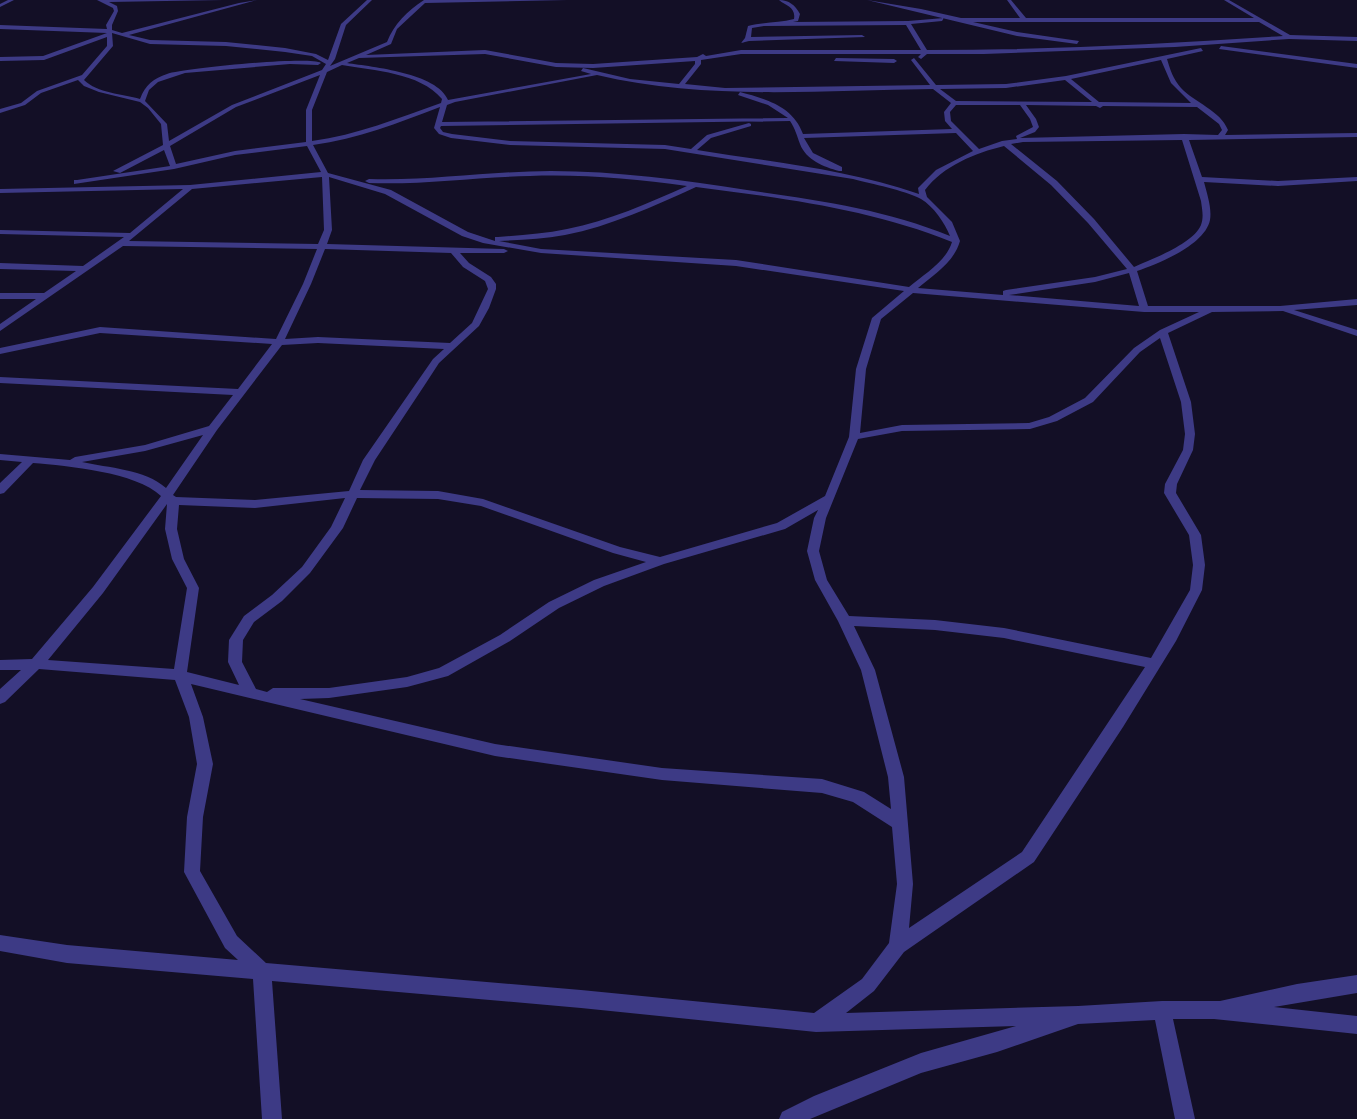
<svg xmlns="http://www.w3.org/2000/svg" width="1357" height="1119" font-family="'Noto Sans',sans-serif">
<rect width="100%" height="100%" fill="#130f26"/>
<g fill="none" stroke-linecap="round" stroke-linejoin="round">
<!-- minor -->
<g fill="#3d3a85" fill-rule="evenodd">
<polygon points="8,0 14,0 0,7 0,4"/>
<path d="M97 0H223L109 2 117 6 118 11 112 25V30L122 33 239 3 257 0 129 35 150 40 226 42 285 48 316 54 328 60 341 24 367 0H372L346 25 335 59 330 66 387 42C394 24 407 11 424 0H567L425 3 397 29 391 44 366 55 485 50 556 63 593 64 697 57 703 54 706 56 741 50H921L906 25 764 26 752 28 751 37 862 35 865 37 749 41 741 43 745 38 748 26C764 22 779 23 794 19 796 7 786 6 779 0 789 0 795 5 800 14L798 21 793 22 908 21 944 18 942 21 911 24 927 50C1046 50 1165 44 1283 36L1259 22H973L1017 32 1079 41 1077 44 1017 36 867 0 921 9 961 18H1020L1007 0H1011L1026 18H1254L1224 0H1229L1290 35 1357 37V41L1289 39 1175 47 984 54H927L921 59 918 57 921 54H741L701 60V64L685 84 725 88 930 85 911 60 914 58 936 85 1006 84 1066 76 1201 48 1203 51 1167 59C1170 69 1173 79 1181 88 1195 103 1220 110 1228 130L1225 135 1357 133V137L1189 140 1202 177 1278 181 1357 177V181L1278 186 1204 182C1207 194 1212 208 1210 220 1205 245 1158 264 1137 271L1148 306H1280L1357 299V305L1294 310 1357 330V336L1283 311 1212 312 1168 333 1191 402 1195 434 1193 450 1177 484 1176 493 1201 535 1205 565 1202 590 1176 641 1123 727 1034 862 904 952 874 991 846 1013 1078 1006 1162 1001H1220L1297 984 1357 975V993L1274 1007 1357 1016V1034L1214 1019H1173L1195 1119H1175L1155 1020 1078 1024 997 1052 921 1073 810 1119H779L782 1112 814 1096 921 1053 1016 1026 816 1032 581 1008 272 981 282 1119H262L253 979 67 963 0 951V935L67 945 238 960 225 948 184 872 187 817 197 764 189 717 175 680 39 669 5 702 0 704V689L21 670H0V660L32 659 93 587 161 496C136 472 68 466 33 463L4 493 0 494V483L22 462 0 460V454L70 460 75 457 145 445 209 426 233 395 0 383V377L238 389 272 344 100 333 0 354V348L100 327 276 339 303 284 317 249 123 246 0 331V324L36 299H0V293H44L76 271 0 269V263L83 266 124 237 0 234V230L130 233 183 189 0 193V189L190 185 321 172 307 146 235 155 174 169 74 184V180H77L170 166 164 150 120 173 113 171 163 145 161 124 148 108 140 102 99 92 84 86 78 80 41 93 25 105 0 113V109L21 103 37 91 82 75 107 46V37L44 60 0 61V57L43 56 107 33 0 29V25L107 29 106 25 114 11 113 8ZM112 33 150 44 226 46 285 52 312 56 326 64 322 70 232 105 169 141 167 124 145 101 149 90 158 82 185 73 290 64 318 65 321 63C309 56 184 68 167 74 154 78 145 85 140 99 123 94 97 93 84 80L113 46ZM485 54 556 67 593 68 695 61V64L679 84 630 79 583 68 581 71 591 74 448 100C437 73 373 67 347 63L359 58ZM1161 60 1171 83 1191 103 1099 102 1071 79ZM342 65C374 71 419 72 442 99L441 103C398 118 357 135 312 141V110L327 72ZM320 75 306 110V142L235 151 176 164 170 146 236 107ZM597 75C706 101 821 90 933 89L951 103 944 112 945 121 952 129 803 134C793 106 766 99 740 92L738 95 768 105 788 118 442 122 447 105 455 102ZM1065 80 1092 102 956 101 940 89 1006 88ZM956 105H1020L1030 119 1033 127 1016 136 1017 139 1002 141 979 149 951 121 950 112ZM1026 105 1096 106 1100 108 1103 106 1197 107 1219 124 1222 130 1218 135 1184 134 1020 138 1035 132 1039 127 1036 119ZM440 107 434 128 439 134 451 138 510 145 665 149 853 179C872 184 904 190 921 199 933 206 945 223 950 236 885 209 816 200 747 190 682 180 617 171 551 171 490 171 430 181 369 179L365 181 369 183C423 185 476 177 530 176 582 174 635 179 687 186 648 203 609 221 567 229 544 234 521 235 498 237H495V241L468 232 391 190 328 173 313 145C358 139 398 123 440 107ZM790 121C795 128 797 136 800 144 806 160 824 167 839 171H842V167L813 153 804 138 956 133 973 151 936 170 918 188 919 194C847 169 771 162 697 150L711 138 751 126V124L749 123 707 135 691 149 665 145 510 141 452 134 443 132 440 128 441 126ZM1182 140 1201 201C1202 209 1204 217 1201 225 1193 244 1152 259 1134 267L1094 219 1057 181 1011 144 1023 142ZM1004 146 1051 185 1088 223 1127 269 1095 277 1006 290 1003 291V295L918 288C935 274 954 262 960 241L952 222 927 197 925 190C943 166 975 153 1004 146ZM322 177 324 230 318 244 129 241 192 189ZM329 177 385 194 462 236 483 243 541 253 736 266 904 291 872 318 856 369 849 437 825 496 777 523 660 557 620 547 483 499 438 491 360 490 375 460 426 383 439 363 479 326 489 308 496 289V284L491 277 469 263 460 253H504L508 251 504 249 327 244 332 230ZM696 187C782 198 870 209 952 242 946 262 924 274 909 287L736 260 541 249 499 241C521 240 543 239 565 235 611 226 654 206 696 187ZM325 249 451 253 463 267 485 281 488 289 472 323 450 343 318 337 285 339 311 284ZM1129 273 1139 306 1009 295 1095 282ZM913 293 1144 312H1199L1160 330 1134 348 1085 398 1049 417 1029 423 902 425 860 433 866 369 881 319ZM1160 338 1181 402 1185 434 1183 450 1165 484 1164 493 1189 535 1193 565 1190 590 1151 658 1004 628 935 620 849 616 827 580 819 551 826 518 858 439 902 431 1030 429 1057 421 1093 402 1140 352ZM318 343 444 349 433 359 363 460 349 491 255 500 176 497 173 495 217 430 282 345ZM203 435 166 488C145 469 108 468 82 462L145 451ZM345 498 331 527 302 567 272 595 244 616 229 640 228 662 239 685 187 672 199 588 184 559 177 529 179 505 255 508ZM357 498 438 499 481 506 613 553 646 562 594 580 549 602 500 635 439 668 407 677 329 688H273L267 692 256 689 242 662 243 640 254 622 282 601 310 573 343 528ZM167 504 165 529 172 559 187 588 174 669 48 660 103 593ZM818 510 814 518 807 551 815 580 838 621 861 670 888 777 891 809 864 792 822 779 662 768 495 744 300 699 329 698 407 687 448 676 510 641 559 608 604 586 664 564 785 529ZM854 626 935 630 1004 638 1145 667 1022 852 909 928 913 884 904 777 875 670ZM191 684 495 756 662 780 822 793 853 802 892 827 897 884 889 943 862 979 814 1013 581 990 266 963 237 936 200 871 203 817 213 764 203 717Z"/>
<polygon points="1221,46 1357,64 1357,68 1219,49"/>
<polygon points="836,58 894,59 897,61 894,63 834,61"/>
</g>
</g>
</svg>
